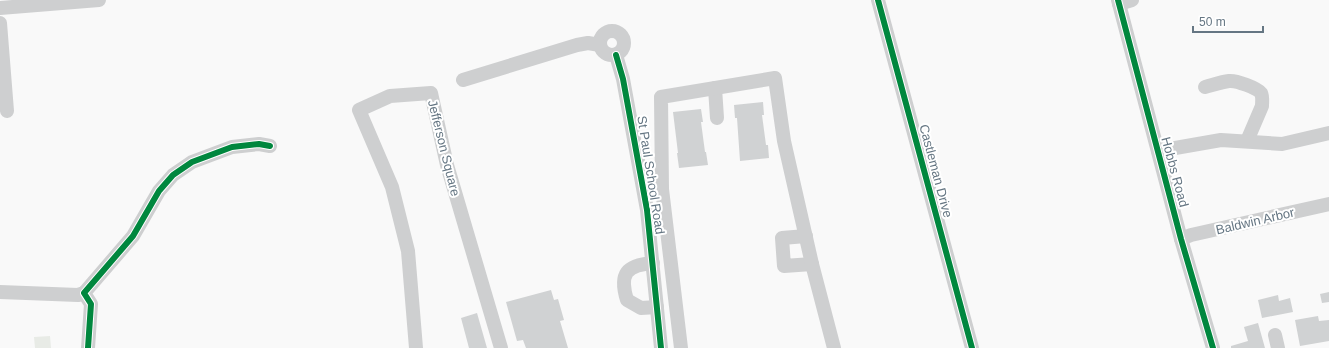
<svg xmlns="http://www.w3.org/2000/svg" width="1329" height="348" font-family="Helvetica,sans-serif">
<rect width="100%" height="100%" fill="#f9f9f9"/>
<!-- green -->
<polygon fill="#e8ebe6" points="50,336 51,348 35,348 34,337"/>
<!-- building -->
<g fill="#d0d2d3">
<polygon points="763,102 764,115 762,115 766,145 768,145 769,158 740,161 737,118 735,118 734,105"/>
<polygon points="701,109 703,122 701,122 705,152 706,152 708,165 679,168 677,153 678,153 673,112"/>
<polygon points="551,290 554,300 558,299 564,320 560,321 568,348 526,348 523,340 517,341 506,302"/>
<polygon points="1329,292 1329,302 1322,303 1320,294"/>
<polygon points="1278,295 1279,301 1290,298 1293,312 1262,318 1258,300"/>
<polygon points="477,313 487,348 469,348 461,318"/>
<polygon points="1318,316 1319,321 1329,320 1329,341 1300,346 1295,320"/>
<polygon points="1258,323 1265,348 1231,348 1231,346 1248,341 1244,327"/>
</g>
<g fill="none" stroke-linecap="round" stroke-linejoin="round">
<!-- minor -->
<g stroke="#cecfd0" stroke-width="14">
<polyline points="878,0 972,348"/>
<polyline points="1118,0 1181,239 1213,348"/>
<polyline points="1119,4 1132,0"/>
<polyline points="0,8 99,0"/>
<polyline points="0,23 7,111"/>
<circle cx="612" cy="43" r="12"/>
<polyline points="616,55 623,79 647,210 661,348"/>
<polyline points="463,80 577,45 588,43 600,45"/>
<path d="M1205 87C1213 85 1221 82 1229 81 1236 80 1257 88 1261 93 1263 97 1262 102 1262 106L1247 141"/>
<polyline points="715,88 717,118"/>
<polyline points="1158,151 1221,140 1282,144 1329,133"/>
<polyline points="806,236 782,238 784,266 812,264"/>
<polyline points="1181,239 1191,235 1329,204"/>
<path d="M653 263C626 265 619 274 627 300L641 308 657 307"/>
<polyline points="0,292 78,295 84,293"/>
<polyline points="1275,335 1278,348"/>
<polyline points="88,348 91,304 84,293 133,236 159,191 173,175 192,162 232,147 259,144 270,146"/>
<polyline points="416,348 408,251 392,187 359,110 390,96 431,93 447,165 501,348"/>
<polyline points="681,348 662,189 661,97 775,78 784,141 812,264 834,348"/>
</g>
<!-- cycleway casing -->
<g stroke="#fff" stroke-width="8">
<g id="cycleway">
<polyline points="878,0 972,348"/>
<polyline points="1118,0 1181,239 1213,348"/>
<polyline points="616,55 623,79 647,210 661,348"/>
<polyline points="88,348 91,304 84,293 133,236 159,191 173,175 192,162 232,147 259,144 270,146"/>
</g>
</g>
<!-- cycleway -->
<use href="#cycleway" stroke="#00873e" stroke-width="6"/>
</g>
<g text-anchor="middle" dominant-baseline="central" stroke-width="4" stroke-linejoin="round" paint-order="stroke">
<!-- street labels -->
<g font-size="13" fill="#657683" stroke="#fff">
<text transform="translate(444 148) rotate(76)">Jefferson Square</text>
<text transform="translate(936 171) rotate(75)">Castleman Drive</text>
<text transform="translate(1175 172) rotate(75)">Hobbs Road</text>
<text transform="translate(651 175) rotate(81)">St Paul School Road</text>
<text transform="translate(1255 221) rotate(-13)">Baldwin Arbor</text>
</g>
</g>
<!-- scale -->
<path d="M1193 26v6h70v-6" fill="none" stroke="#657683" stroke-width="2"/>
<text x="1199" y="26" font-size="12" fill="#657683" stroke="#ffffff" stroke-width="3" paint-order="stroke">50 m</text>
</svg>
